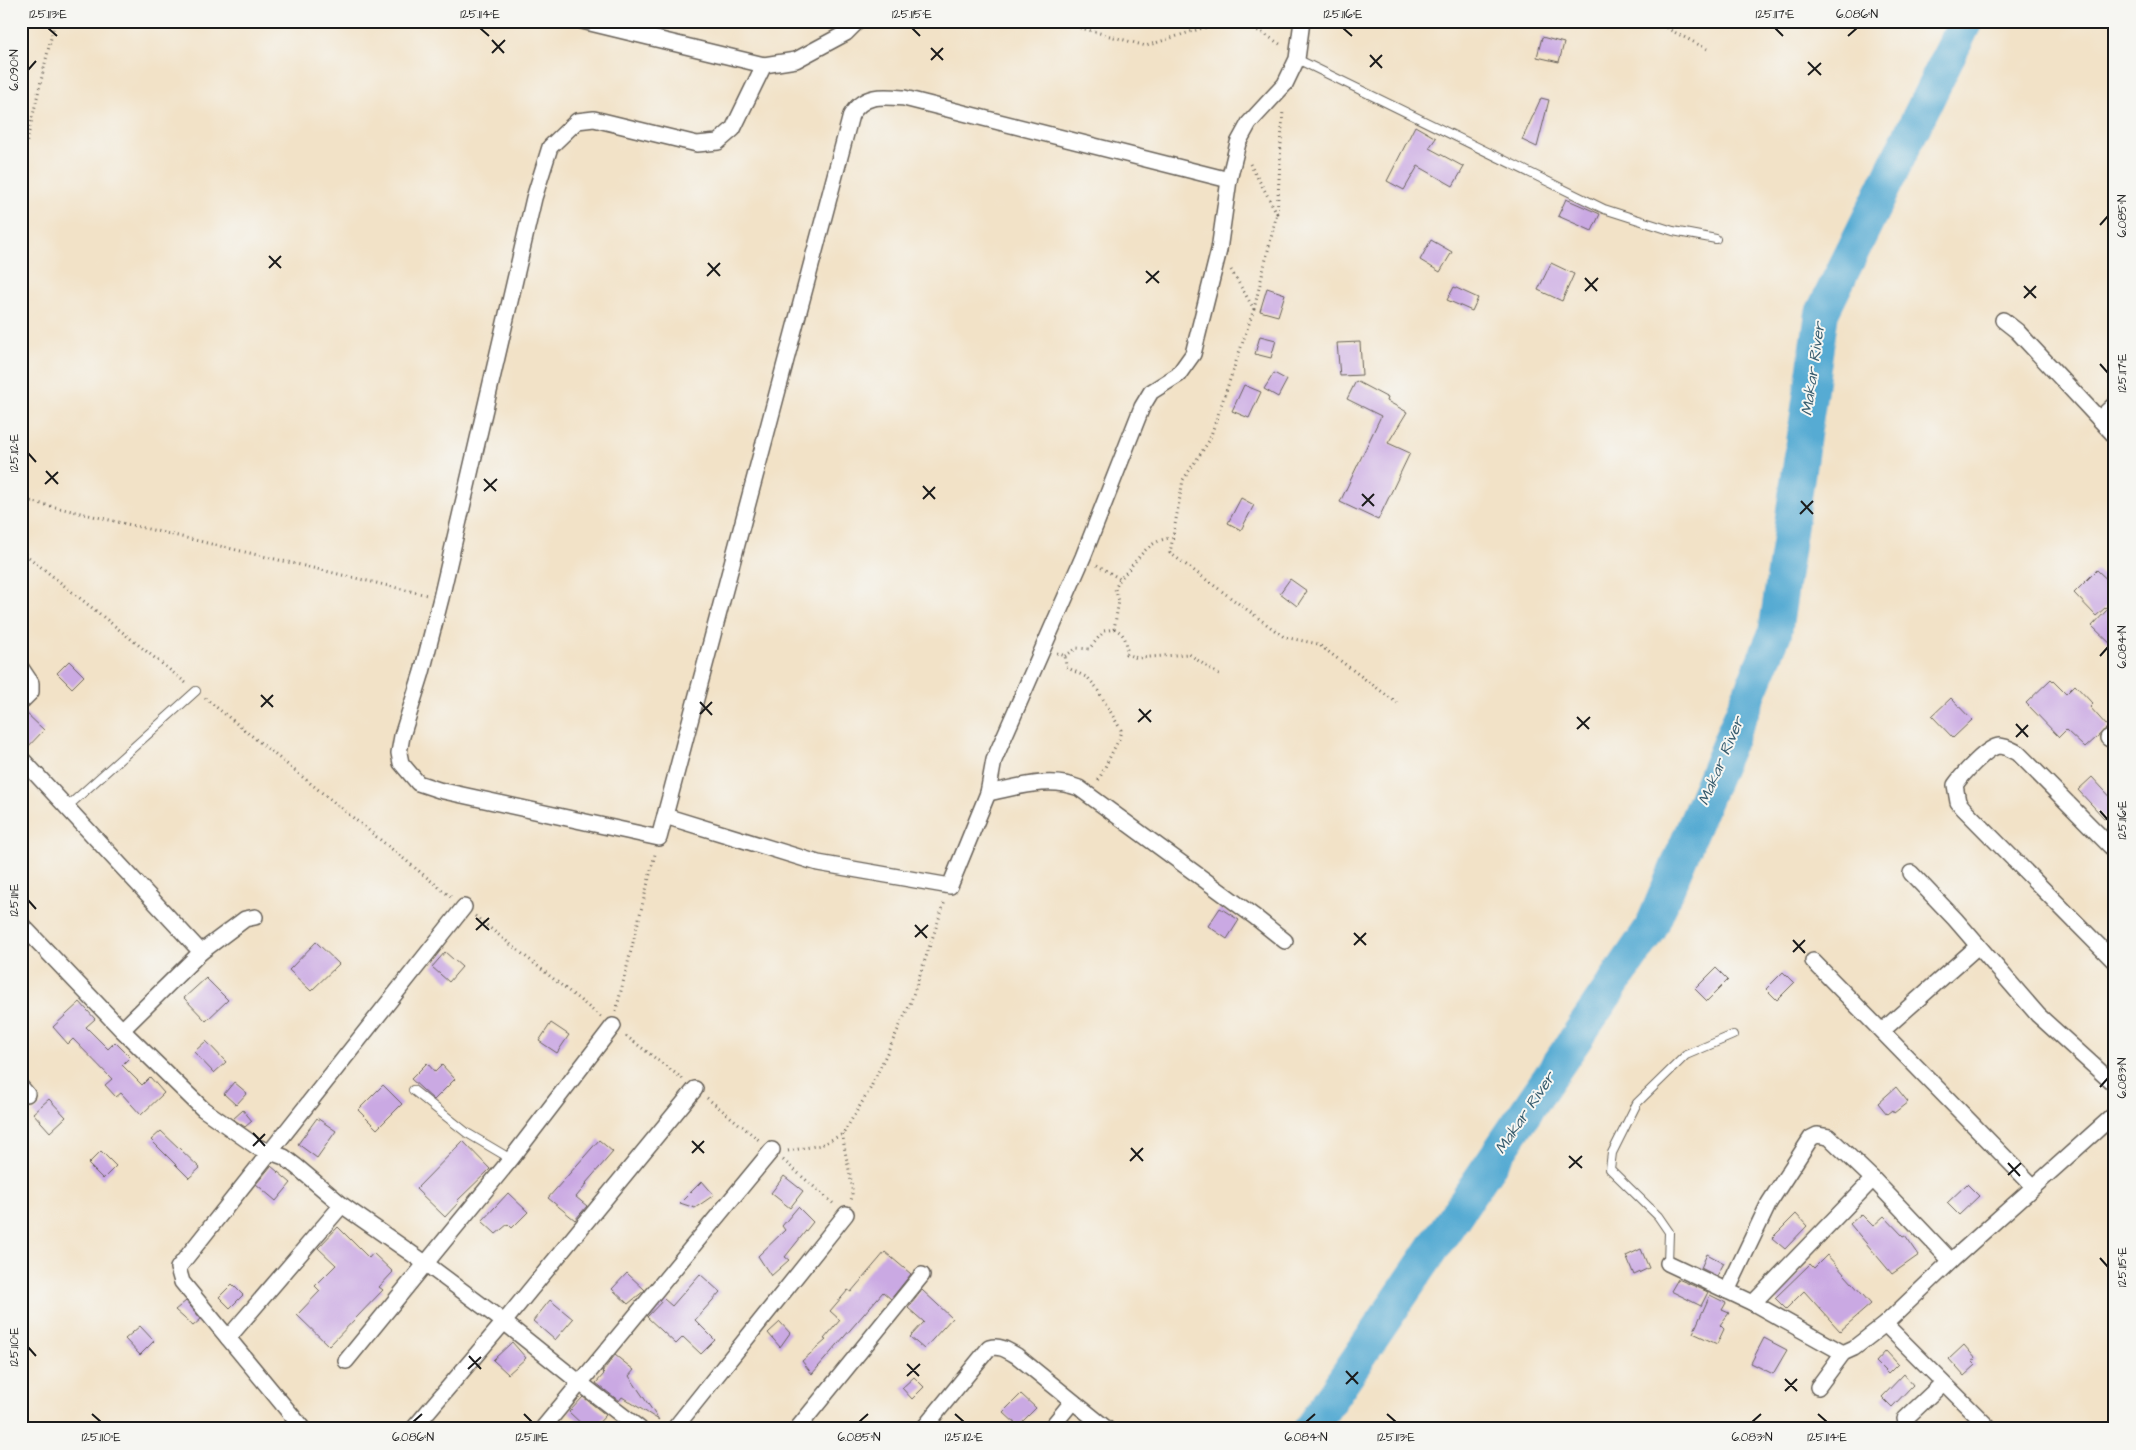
<svg xmlns="http://www.w3.org/2000/svg" width="2136" height="1450" font-family="'Architects Daughter',sans-serif">
<rect width="100%" height="100%" fill="#f6f6f2"/>
<filter id="ink" filterUnits="userSpaceOnUse"><feTurbulence type="fractalNoise" baseFrequency=".02" numOctaves="2"/><feDisplacementMap in="SourceGraphic" scale="10" xChannelSelector="R" yChannelSelector="G"/><feConvolveMatrix kernelMatrix="1 2 1 2 8 2 1 2 1" color-interpolation-filters="sRGB"/></filter>
<filter id="wash" filterUnits="userSpaceOnUse"><feTurbulence type="fractalNoise" baseFrequency=".0096" numOctaves="4" result="noise"/><feDisplacementMap in="SourceGraphic" scale="20" xChannelSelector="R" yChannelSelector="G"/><feGaussianBlur stdDeviation="1.12" result="paint"/><feColorMatrix in="noise" values="0 0 0 0 0 0 0 0 0 0 0 0 0 0 0 0 0 1.4 0 .05"/><feComposite in="paint" operator="in"/></filter>
<g filter="url(#wash)">
<rect width="100%" height="100%" fill="#f2e2c7"/>
<g fill="none" stroke-linecap="round" stroke-linejoin="round">
<!-- river -->
<polyline stroke="#57abd3" stroke-width="34" points="1310,1429 1651,928 1775,633 1822,313 1966,21"/>
</g>
<g id="blocks">
<!-- building -->
<g fill="#caa9e3">
<polygon points="1542,37 1564,43 1559,62 1537,57"/>
<polygon points="1541,98 1549,100 1537,147 1522,140"/>
<polygon points="1415,126 1436,138 1429,148 1464,167 1453,186 1418,166 1404,190 1387,181"/>
<polygon points="1566,199 1600,214 1592,231 1558,216"/>
<polygon points="1431,240 1452,252 1440,272 1420,260"/>
<polygon points="1551,263 1574,274 1562,301 1538,290"/>
<polygon points="1454,287 1478,298 1472,311 1447,300"/>
<polygon points="1267,288 1285,294 1278,316 1260,311"/>
<polygon points="1260,336 1276,340 1271,358 1255,354"/>
<polygon points="1360,342 1362,375 1340,376 1337,343"/>
<polygon points="1274,373 1287,380 1278,397 1264,389"/>
<polygon points="1356,381 1388,398 1387,401 1407,412 1388,443 1410,453 1378,520 1340,502 1381,416 1347,399"/>
<polygon points="1244,385 1261,392 1249,418 1232,411"/>
<polygon points="1241,498 1254,505 1241,530 1228,523"/>
<polygon points="2097,570 2115,587 2115,599 2096,616 2074,593"/>
<polygon points="1290,579 1307,591 1297,606 1280,593"/>
<polygon points="2107,610 2115,618 2115,648 2092,626"/>
<polygon points="69,661 84,676 72,688 57,673"/>
<polygon points="2051,679 2066,694 2075,685 2093,704 2090,707 2108,727 2085,748 2066,730 2059,737 2026,703"/>
<polygon points="1951,698 1972,720 1953,738 1932,716"/>
<polygon points="21,711 24,711 44,730 25,750 21,749"/>
<polygon points="2092,777 2115,802 2115,809 2105,819 2078,790"/>
<polygon points="1220,908 1239,920 1227,939 1208,926"/>
<polygon points="316,942 339,964 311,991 289,970"/>
<polygon points="445,952 462,967 449,982 432,967"/>
<polygon points="1716,968 1728,980 1707,1001 1695,989"/>
<polygon points="1783,972 1794,983 1777,1000 1766,989"/>
<polygon points="206,978 228,1000 206,1021 184,998"/>
<polygon points="80,1002 95,1019 86,1027 108,1049 115,1042 130,1057 122,1065 142,1085 150,1077 164,1093 141,1115 121,1093 116,1097 105,1085 112,1079 73,1039 68,1044 53,1027"/>
<polygon points="551,1023 569,1035 557,1053 539,1041"/>
<polygon points="206,1041 226,1062 214,1073 194,1052"/>
<polygon points="427,1063 435,1072 442,1065 455,1079 434,1100 411,1079"/>
<polygon points="234,1082 247,1093 236,1105 224,1094"/>
<polygon points="383,1085 402,1104 377,1129 358,1110"/>
<polygon points="1896,1087 1908,1102 1894,1113 1892,1110 1887,1114 1878,1103"/>
<polygon points="49,1099 66,1117 50,1132 33,1113"/>
<polygon points="243,1110 252,1121 245,1127 233,1119"/>
<polygon points="317,1118 336,1131 317,1158 298,1144"/>
<polygon points="161,1131 200,1168 189,1178 151,1140"/>
<polygon points="599,1140 613,1152 586,1183 587,1184 576,1197 587,1206 575,1220 548,1198"/>
<polygon points="463,1141 490,1169 457,1201 459,1202 445,1217 416,1189"/>
<polygon points="101,1151 116,1166 103,1179 88,1164"/>
<polygon points="271,1166 291,1183 276,1201 256,1184"/>
<polygon points="784,1176 803,1191 790,1208 771,1193"/>
<polygon points="702,1181 714,1195 695,1208 680,1203"/>
<polygon points="1967,1184 1979,1196 1959,1215 1947,1203"/>
<polygon points="508,1193 528,1212 512,1228 508,1224 496,1234 482,1221"/>
<polygon points="798,1207 813,1222 785,1257 789,1260 771,1276 758,1256 785,1230 782,1226"/>
<polygon points="1796,1214 1807,1226 1785,1249 1772,1238"/>
<polygon points="1861,1214 1873,1226 1884,1216 1903,1236 1905,1235 1919,1255 1892,1274 1850,1224"/>
<polygon points="338,1227 369,1258 373,1253 393,1272 379,1287 383,1290 329,1346 297,1315 320,1291 315,1286 336,1265 318,1248"/>
<polygon points="1641,1249 1649,1268 1634,1275 1626,1256"/>
<polygon points="885,1252 911,1274 891,1299 883,1292 812,1374 802,1361 826,1340 824,1339 840,1320 830,1311 848,1290 851,1292"/>
<polygon points="1707,1254 1724,1263 1717,1276 1701,1268"/>
<polygon points="1827,1255 1871,1304 1840,1331 1804,1291 1786,1309 1775,1298 1810,1264 1814,1268"/>
<polygon points="627,1273 645,1290 628,1304 612,1289"/>
<polygon points="700,1274 720,1292 695,1320 715,1340 701,1354 683,1337 676,1344 647,1317 664,1299 672,1306"/>
<polygon points="1678,1279 1708,1292 1701,1306 1671,1291"/>
<polygon points="232,1284 243,1295 230,1308 219,1297"/>
<polygon points="922,1290 952,1318 924,1349 910,1337 924,1322 908,1308"/>
<polygon points="1710,1295 1726,1303 1722,1310 1729,1313 1720,1325 1724,1329 1717,1344 1693,1333"/>
<polygon points="550,1300 573,1319 555,1340 533,1321"/>
<polygon points="186,1301 201,1319 193,1326 175,1310"/>
<polygon points="780,1322 790,1333 780,1347 768,1333"/>
<polygon points="140,1326 154,1341 140,1355 125,1339"/>
<polygon points="1764,1338 1787,1350 1773,1374 1751,1363"/>
<polygon points="512,1342 526,1358 508,1374 493,1360"/>
<polygon points="1964,1345 1976,1359 1972,1361 1976,1365 1964,1376 1949,1359"/>
<polygon points="1886,1351 1898,1364 1888,1374 1876,1362"/>
<polygon points="615,1355 634,1370 629,1376 659,1420 622,1397 619,1401 596,1383 604,1374 602,1372"/>
<polygon points="1904,1374 1913,1385 1892,1407 1882,1397"/>
<polygon points="914,1377 924,1387 912,1399 902,1388"/>
<polygon points="1021,1394 1036,1408 1018,1426 1003,1412"/>
<polygon points="583,1397 606,1415 593,1429 587,1429 569,1412"/>
</g>
</g>
</g>
<g filter="url(#ink)">
<use href="#blocks" fill-opacity="0" stroke="#676158" stroke-width="1"/>
<g fill="none" stroke-linecap="round" stroke-linejoin="round">
<!-- lane casing -->
<g stroke="#676158" stroke-width="10">
<g id="lane">
<polyline points="1297,59 1604,209 1673,231 1716,239"/>
<polyline points="66,808 196,691"/>
<polyline points="413,1090 467,1133 511,1159"/>
<polyline points="1668,1263 1669,1232 1658,1216 1610,1169 1612,1153 1637,1103 1686,1055 1733,1035"/>
</g>
</g>
<!-- street casing -->
<g stroke="#676158" stroke-width="18">
<g id="street">
<polyline points="582,21 764,65 796,60 846,33 858,21"/>
<path d="M764 65 733 129 718 142 697 144 594 119 577 121 550 147 534 198 441 598 422 672 402 736 399 753 401 763 418 783 439 790 659 838 851 115C864 94 881 96 904 98L1229 180"/>
<polyline points="2003,320 2017,331 2115,436"/>
<polyline points="2099,419 2115,404"/>
<polyline points="21,668 31,683 31,692 21,702"/>
<polyline points="2108,738 2115,742"/>
<polyline points="21,758 201,952 122,1030"/>
<path d="M988 793C1018 787 1050 776 1079 788L1255 917 1285 941"/>
<polyline points="665,816 818,863 950,886 988,793 994,760 1083,557 1142,407 1151,392 1178,375 1193,354 1219,250 1229,180 1238,143 1249,123 1285,84 1297,59 1302,21"/>
<path d="M2115 851 2018 753C2012 750 2006 746 1999 746 1987 747 1962 775 1955 785L1958 802 1964 809 2115 962"/>
<polyline points="1911,873 1955,919 2038,1015 2115,1085"/>
<polyline points="21,924 122,1030 203,1109 257,1147 284,1157 297,1167 342,1205 425,1263 504,1322 580,1383 772,1150"/>
<polyline points="201,952 245,919 255,917"/>
<polyline points="1813,961 2033,1186"/>
<polyline points="1882,1031 1978,946"/>
<polyline points="21,1087 27,1094"/>
<polyline points="1668,1263 1753,1303 1843,1353"/>
<polyline points="1727,1291 1769,1203 1811,1138 1817,1135 1829,1137 1873,1179"/>
<polyline points="1753,1303 1873,1179 1951,1261"/>
<polyline points="1885,1324 1990,1429"/>
<polyline points="228,1338 342,1205"/>
<polyline points="346,1361 511,1159 613,1026"/>
<polyline points="1818,1387 1843,1353 1854,1348 1885,1324 1951,1261 2115,1114"/>
<polyline points="1905,1419 1943,1383"/>
<polyline points="303,1429 182,1282 178,1268 464,907"/>
<polyline points="413,1429 504,1322 695,1089"/>
<polyline points="542,1429 580,1383 640,1429"/>
<polyline points="674,1429 846,1214"/>
<polyline points="797,1429 922,1275"/>
<path d="M923 1429 989 1348C1000 1345 1007 1350 1017 1356L1107 1429"/>
<polyline points="1050,1429 1072,1402"/>
</g>
</g>
<!-- path -->
<g stroke="#676158" stroke-width="3" stroke-dasharray="1 4" stroke-linecap="butt">
<polyline points="1056,21 1146,46 1215,24 1240,23 1261,32 1283,46"/>
<polyline points="1653,21 1707,49"/>
<polyline points="1250,164 1277,213 1283,110"/>
<polyline points="21,166 55,21"/>
<polyline points="1231,270 1254,309 1277,213"/>
<polyline points="1254,309 1209,441 1183,480 1170,553 1284,637 1318,644 1397,703"/>
<polyline points="21,499 427,595"/>
<polyline points="21,551 186,683"/>
<path d="M1097 565 1120 579C1136 563 1147 539 1172 538"/>
<path d="M1114 629C1124 632 1129 644 1126 654L1137 658 1189 654 1219 675"/>
<polyline points="1057,653 1065,656 1066,667 1088,678 1096,687 1121,730 1119,739 1098,781"/>
<polyline points="1065,656 1077,648 1089,649 1104,631 1114,629 1119,601 1115,589 1120,579"/>
<polyline points="205,698 451,897"/>
<polyline points="475,916 601,1017"/>
<polyline points="616,1011 655,854"/>
<polyline points="626,1036 683,1079"/>
<polyline points="707,1098 759,1140"/>
<path d="M843 1134C843 1154 856 1186 851 1200"/>
<polyline points="788,1151 821,1145 843,1134 870,1089 910,1004 945,901"/>
<polyline points="783,1160 835,1205"/>
</g>
<!-- lane -->
<use href="#lane" stroke="#fff" stroke-width="8"/>
<!-- street -->
<use href="#street" stroke="#fff" stroke-width="15"/>
</g>
</g>
<!-- ticks -->
<path fill="none" stroke="#1c1c1c" stroke-width="2" d="M48 28 57 36M480 28 489 36M912 28 920 36M1343 28 1352 36M1775 28 1783 36M1848 36 1857 28M492 40 504 53M931 48 943 60M492 53 505 40M1370 55 1382 68M931 60 943 48M1808 62 1821 75M1370 67 1382 55M28 70 36 61M1808 75 1821 63M2100 225 2108 216M269 256 281 268M708 263 720 276M269 268 281 256M1146 271 1159 283M707 276 720 263M1585 278 1597 291M1146 283 1159 271M2024 286 2036 298M1585 291 1598 278M2024 298 2036 286M2100 364 2108 373M28 453 36 462M46 471 58 484M484 479 496 491M45 484 58 472M923 486 935 499M484 491 497 479M1362 494 1374 506M923 499 935 487M1801 501 1813 514M1362 506 1374 494M1800 514 1813 501M2100 656 2108 647M261 695 273 707M700 702 712 715M261 707 273 695M1139 709 1151 722M700 714 712 702M1577 717 1589 729M1138 722 1151 710M2016 724 2028 737M1577 729 1590 717M2016 737 2028 725M2100 811 2108 820M28 900 36 909M476 918 489 930M915 925 927 938M476 930 489 918M1354 933 1366 945M915 937 928 925M1793 940 1805 953M1354 945 1366 933M1793 952 1805 940M2100 1087 2108 1078M253 1133 265 1146M692 1141 704 1153M253 1146 265 1134M1131 1148 1143 1161M692 1153 704 1141M1569 1156 1582 1168M1130 1161 1143 1148M2008 1163 2020 1176M1569 1168 1582 1156M2008 1175 2021 1163M2100 1258 2108 1267M28 1347 36 1356M469 1356 481 1369M907 1364 919 1376M468 1369 481 1357M1346 1371 1358 1384M907 1376 920 1364M1785 1379 1797 1391M1346 1384 1358 1372M1785 1391 1797 1379M92 1414 101 1422M524 1414 532 1422M955 1414 964 1422M1387 1414 1396 1422M1818 1414 1827 1422M413 1422 422 1414M859 1422 868 1414M1306 1422 1315 1414M1752 1422 1761 1414"/>
<g text-anchor="middle" dominant-baseline="central" stroke-width="4" stroke-linejoin="round" paint-order="stroke">
<!-- water labels -->
<g font-size="16" font-style="italic" fill="#375c6e" stroke="#f6f6f2">
<text transform="translate(1813 369) rotate(-82)">Makar River</text>
<text transform="translate(1721 761) rotate(-67)">Makar River</text>
<text transform="translate(1525 1113) rotate(-56)">Makar River</text>
</g>
</g>
<!-- margin -->
<rect width="2136" height="1450" fill="none" stroke="#f6f6f2" stroke-width="55"/>
<rect x="28" y="28" width="2080" height="1394" fill="none" stroke="#1c1c1c" stroke-width="2"/>
<g font-size="12" text-anchor="middle" fill="#1c1c1c">
<text x="48" y="18">125.113°E</text>
<text x="480" y="18">125.114°E</text>
<text x="912" y="18">125.115°E</text>
<text x="1343" y="18">125.116°E</text>
<text x="1775" y="18">125.117°E</text>
<text x="1857" y="18">6.086°N</text>
<text transform="translate(14 70) rotate(-90)" y="4">6.090°N</text>
<text transform="translate(2122 216) rotate(-90)" y="4">6.085°N</text>
<text transform="translate(2122 373) rotate(-90)" y="4">125.117°E</text>
<text transform="translate(14 453) rotate(-90)" y="4">125.112°E</text>
<text transform="translate(2122 647) rotate(-90)" y="4">6.084°N</text>
<text transform="translate(2122 820) rotate(-90)" y="4">125.116°E</text>
<text transform="translate(14 900) rotate(-90)" y="4">125.111°E</text>
<text transform="translate(2122 1078) rotate(-90)" y="4">6.083°N</text>
<text transform="translate(2122 1267) rotate(-90)" y="4">125.115°E</text>
<text transform="translate(14 1347) rotate(-90)" y="4">125.110°E</text>
<text x="101" y="1441">125.110°E</text>
<text x="413" y="1441">6.086°N</text>
<text x="532" y="1441">125.111°E</text>
<text x="859" y="1441">6.085°N</text>
<text x="964" y="1441">125.112°E</text>
<text x="1306" y="1441">6.084°N</text>
<text x="1396" y="1441">125.113°E</text>
<text x="1752" y="1441">6.083°N</text>
<text x="1827" y="1441">125.114°E</text>
</g>
</svg>
